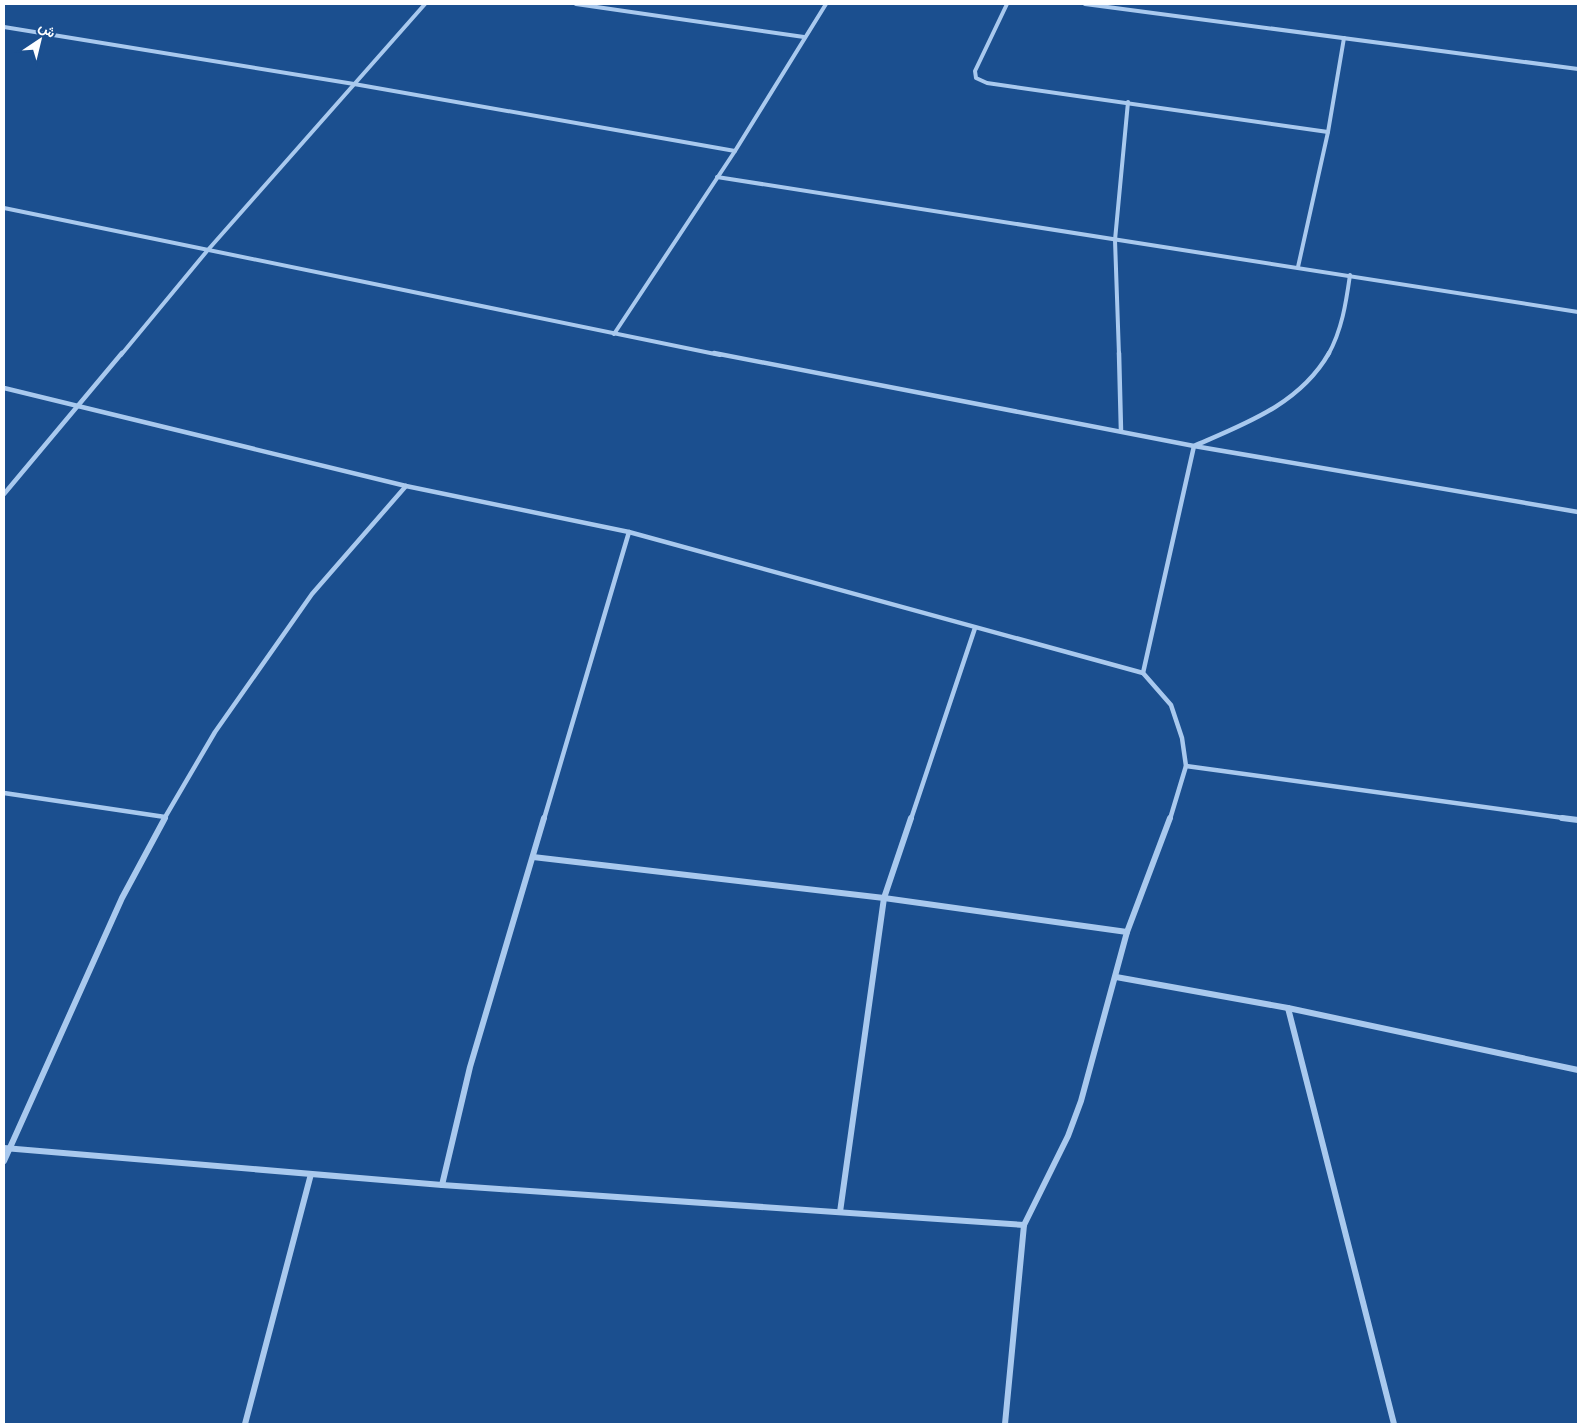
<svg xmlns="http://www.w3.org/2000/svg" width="1582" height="1428" font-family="'Nunito Sans',Vazirmatn,sans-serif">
<rect width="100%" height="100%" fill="#1b4f8f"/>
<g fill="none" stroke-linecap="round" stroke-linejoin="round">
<!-- street-far2 -->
<g stroke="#a9c9ee" stroke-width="4">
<polyline points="576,4 804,37"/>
<polyline points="1007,4 975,71 976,78 987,83 1328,132 1344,38"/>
<polyline points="1085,4 1578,69"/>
<polyline points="4,27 354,84 735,151"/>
<polyline points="717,177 1578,312"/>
<polyline points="4,208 720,355"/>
<polyline points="1298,267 1328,132"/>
<polyline points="614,334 735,151 826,4"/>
<polyline points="121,355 207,251 425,4"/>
<polyline points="1119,355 1115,240 1128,102"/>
<path d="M1328 355C1342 330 1346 303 1350 275"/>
</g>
<!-- street-far1 -->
<g stroke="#a9c9ee" stroke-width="4.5">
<polyline points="714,353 1194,446 1578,512"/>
<polyline points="1119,353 1121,431"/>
<polyline points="4,388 406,486 629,532 1143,673"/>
<polyline points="4,494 122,353"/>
<polyline points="1186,766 1571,819"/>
<polyline points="4,793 165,817"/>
<polyline points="164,819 215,732 312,594 406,486"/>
<polyline points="544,819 629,532"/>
<polyline points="911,819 975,628"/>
<path d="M1170 819 1186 766 1182 738 1171 705 1143 673 1194 446C1245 424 1300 404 1329 353"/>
</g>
<!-- street -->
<g stroke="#a9c9ee" stroke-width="6">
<polyline points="1562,818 1578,820"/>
<polyline points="533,857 884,898 1127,932"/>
<polyline points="1116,977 1288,1008 1578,1070"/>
<polyline points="1288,1008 1394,1424"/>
<polyline points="4,1148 442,1185 1024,1225"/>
<polyline points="4,1161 122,898 165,818"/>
<polyline points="442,1185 470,1067 544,818"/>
<polyline points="840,1212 884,898 911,818"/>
<polyline points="245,1424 311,1174"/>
<polyline points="1005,1424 1024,1225 1068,1136 1081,1101 1127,932 1170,818"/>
</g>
</g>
<!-- border -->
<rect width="1582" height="1428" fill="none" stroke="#ffffff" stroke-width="10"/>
<!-- north arrow -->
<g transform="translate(40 40) rotate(35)" stroke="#1b4f8f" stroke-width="4" paint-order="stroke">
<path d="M0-4L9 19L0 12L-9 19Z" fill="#ffffff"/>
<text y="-8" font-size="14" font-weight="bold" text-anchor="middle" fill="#ffffff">ش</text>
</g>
</svg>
